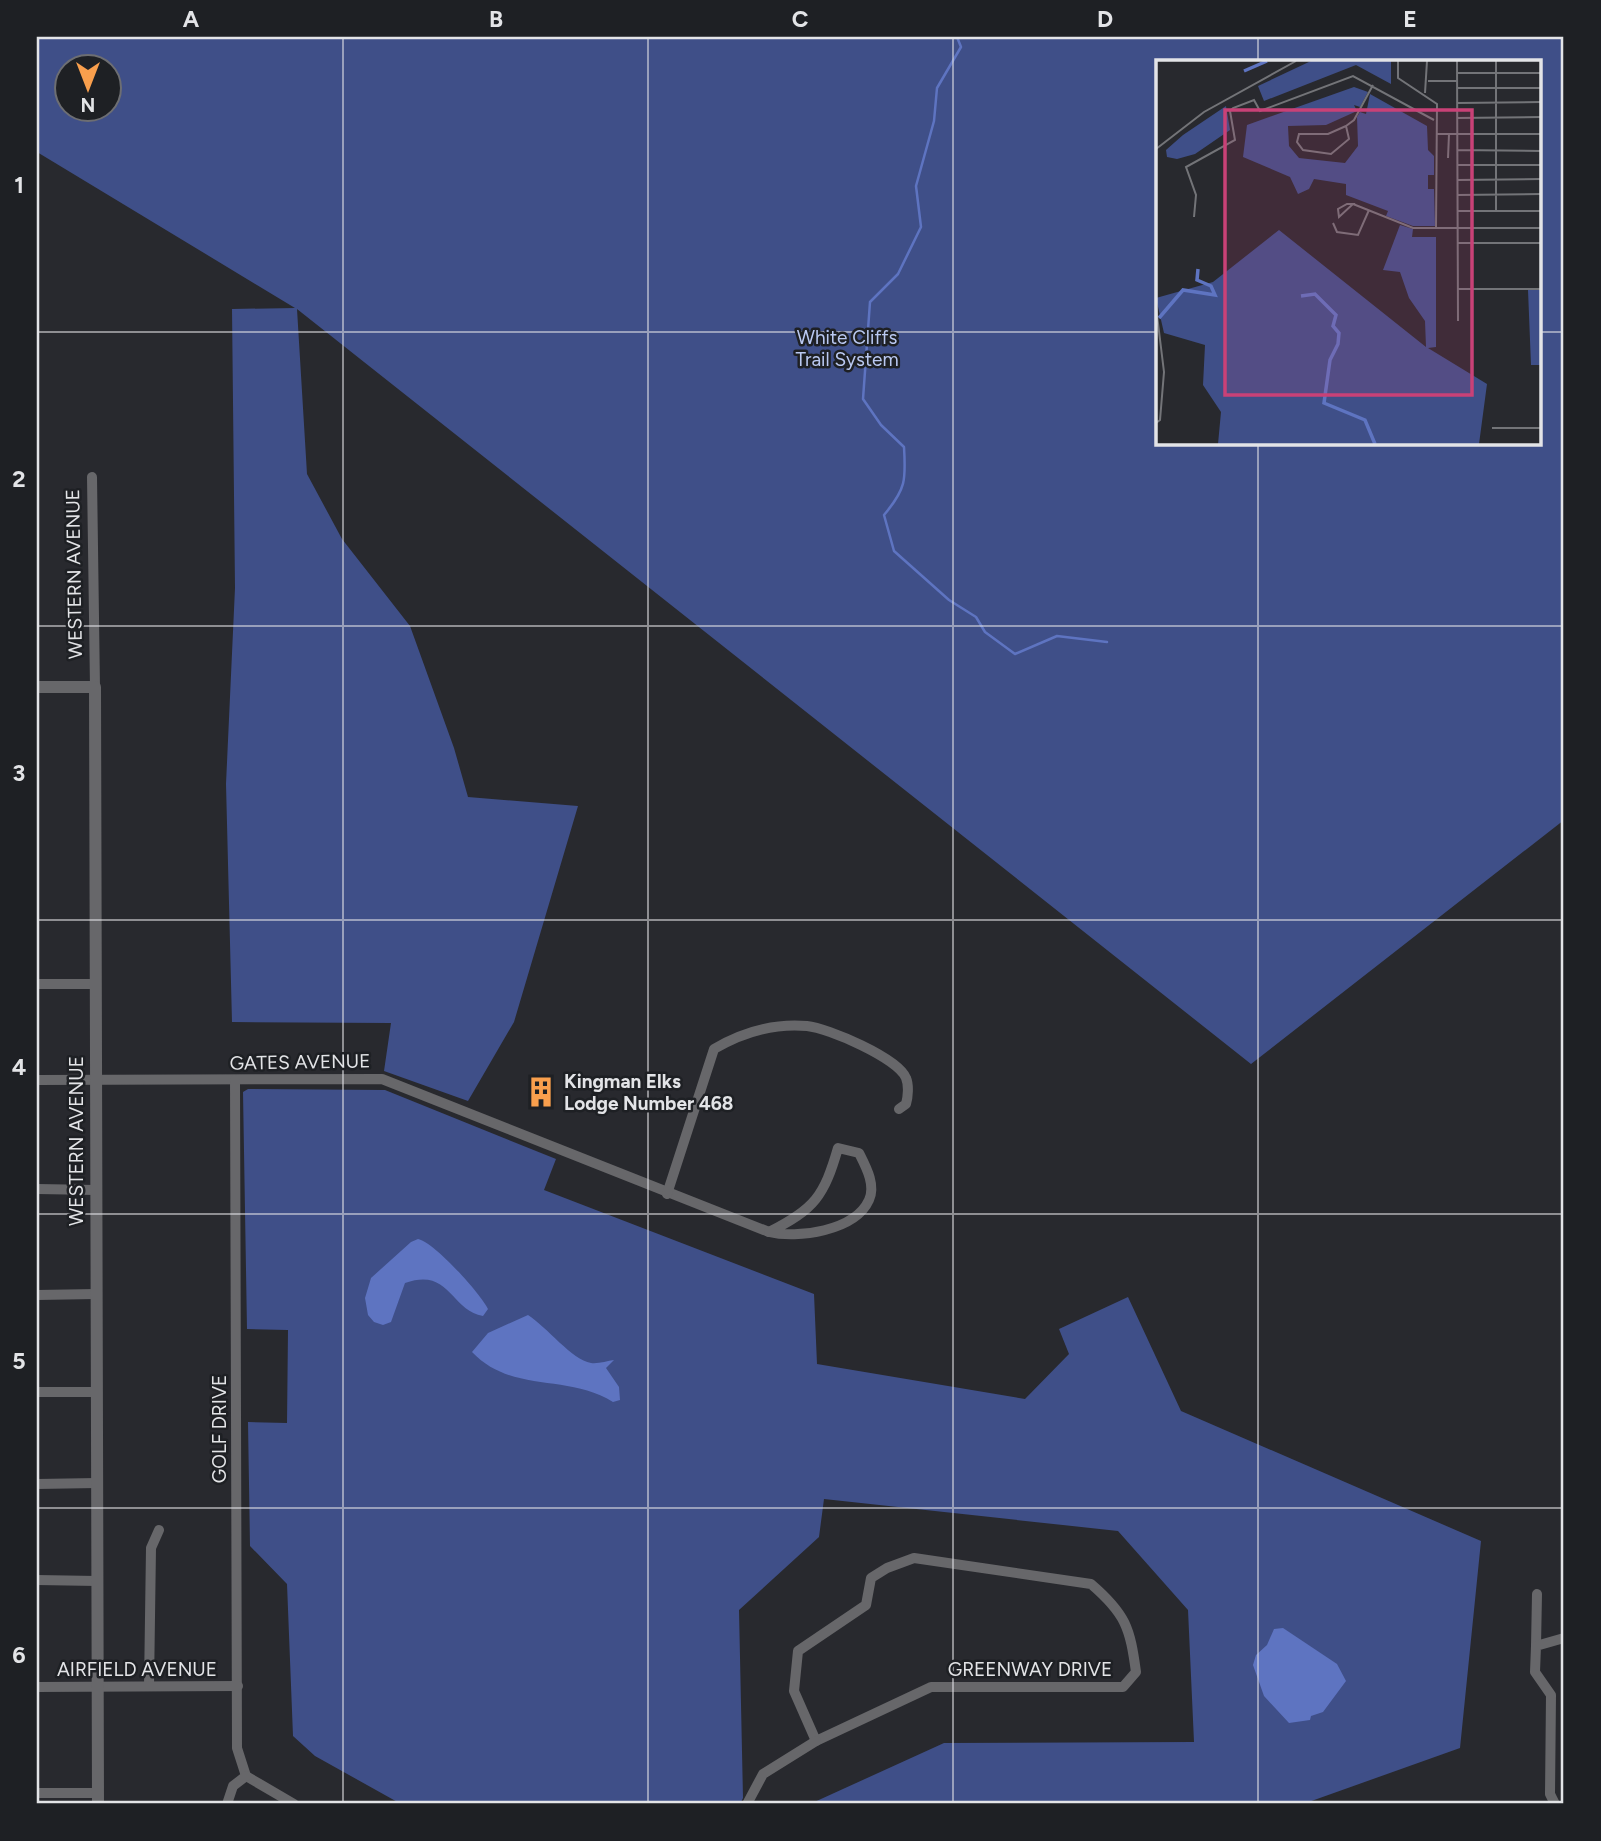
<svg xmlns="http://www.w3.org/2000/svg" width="1601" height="1841" font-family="Figtree,sans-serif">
<rect width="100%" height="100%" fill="#28292e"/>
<!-- green -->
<g fill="#3f4f88" fill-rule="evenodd">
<path d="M37 37H1564V820L1251 1064 297 309 307 474 342 539 410 626 454 748 468 797 578 806 514 1022 468 1101 384 1071 391 1023 232 1022 226 784 235 588 232 309 295 308 37 152ZM1158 61H1540V443H1158ZM66 66H108V108H66Z"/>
<polygon points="248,1089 385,1090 556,1159 544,1190 814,1294 817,1364 1025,1399 1069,1354 1059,1329 1128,1297 1181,1411 1481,1541 1460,1748 1303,1804 810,1804 944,1743 1194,1742 1188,1610 1118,1531 824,1499 819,1537 739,1610 743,1798 740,1804 401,1804 315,1756 293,1736 287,1584 250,1546 248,1422 287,1423 288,1330 247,1329 243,1092"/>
</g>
<!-- water -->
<g fill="#5e74c1">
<path d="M418 1239C434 1242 481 1294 488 1309L483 1316C450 1310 450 1267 405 1283L391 1322 383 1325 374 1322 368 1315 365 1298 371 1278 411 1242Z"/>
<path d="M528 1315C547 1327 572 1360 591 1363 598 1364 607 1361 614 1360L606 1368 619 1387 620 1400 613 1402C567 1373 512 1394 472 1352L488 1333Z"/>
<polygon points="1283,1628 1337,1664 1346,1681 1323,1712 1311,1716 1310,1720 1289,1723 1264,1696 1253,1665 1256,1655 1267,1645 1274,1629"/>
</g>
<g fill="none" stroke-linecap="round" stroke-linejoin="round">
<!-- stream -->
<path stroke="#5e74c1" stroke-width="2.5" d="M957 37 961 47 937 88 934 121 916 186 921 227 898 274 870 302 863 399 881 425 904 447C906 480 906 489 884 515L894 551 949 600 976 617 985 632 1015 654 1057 636 1107 642"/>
<!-- minor -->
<g stroke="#67676a" stroke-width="10">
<polyline points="92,477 95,687"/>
<polyline points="37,984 95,984"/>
<polyline points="37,1080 382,1079 769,1232"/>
<polyline points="235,1080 237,1748 246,1776"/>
<path d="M838 1148 859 1153C866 1167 876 1185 869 1200 855 1231 797 1239 769 1232 815 1209 824 1196 838 1148Z"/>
<polyline points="37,1189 96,1190"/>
<path d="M667 1194 714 1049C743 1032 773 1023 807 1026 828 1028 898 1058 906 1078 909 1085 908 1097 906 1104L899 1109"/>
<polyline points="37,1295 96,1294"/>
<polyline points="37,1392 97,1392"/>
<polyline points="37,1484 97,1483"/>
<path d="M914 1558 1091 1584C1126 1614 1130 1628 1136 1672L1123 1687H931L816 1741 794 1691 798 1651 866 1605 871 1578 887 1568Z"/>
<polyline points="37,1580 97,1581"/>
<polyline points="1536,1646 1537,1594"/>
<polyline points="149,1686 151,1548 159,1530"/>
<polyline points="37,1687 238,1686"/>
<polyline points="246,1776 294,1804"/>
<polyline points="37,1793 98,1793"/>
<polyline points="227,1804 233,1786 246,1776"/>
<polyline points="747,1804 763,1774 816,1741"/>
<polyline points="1555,1804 1550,1794 1551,1695 1535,1672 1536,1646 1564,1638"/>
</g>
<!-- tertiary -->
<polyline stroke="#67676a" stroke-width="12" points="37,687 95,687 98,1804"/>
</g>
<!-- grid -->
<path fill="none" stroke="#e3e4e7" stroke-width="2" stroke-opacity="0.55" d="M343 37V1804M648 37V1804M953 37V1804M1258 37V61M37 332H1158M1540 332H1564M1258 443V1804M37 626H1564M37 920H1564M37 1214H1564M37 1508H1564"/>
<!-- icons -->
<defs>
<g id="building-bare" transform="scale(2.415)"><path d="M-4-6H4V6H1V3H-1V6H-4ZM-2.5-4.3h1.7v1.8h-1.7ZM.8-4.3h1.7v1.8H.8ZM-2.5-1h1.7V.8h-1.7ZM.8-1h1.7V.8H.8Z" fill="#f99f4d" stroke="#1e2024" stroke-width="2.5" paint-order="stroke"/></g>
</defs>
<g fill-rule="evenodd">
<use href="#building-bare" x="541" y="1092"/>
</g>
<g text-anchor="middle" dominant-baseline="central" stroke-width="5" stroke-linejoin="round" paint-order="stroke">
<!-- park labels -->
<g font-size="19" fill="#bac9f2" stroke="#1e2024">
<text x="847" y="337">White Cliffs<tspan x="847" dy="22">Trail System</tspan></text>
</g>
<!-- street labels -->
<g font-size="19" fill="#e3e4e7" stroke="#1e2024">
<text transform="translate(74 574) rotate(-91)">WESTERN AVENUE</text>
<text transform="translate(300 1062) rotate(-1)">GATES AVENUE</text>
<text transform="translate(76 1141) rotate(-90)">WESTERN AVENUE</text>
<text transform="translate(219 1429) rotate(-90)">GOLF DRIVE</text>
<text x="137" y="1669">AIRFIELD AVENUE</text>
<text x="1030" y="1669">GREENWAY DRIVE</text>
</g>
<!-- poi labels -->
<g font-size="19" font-weight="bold" fill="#e3e4e7" stroke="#1e2024" text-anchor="start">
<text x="564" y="1081">Kingman Elks<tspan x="564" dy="22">Lodge Number 468</tspan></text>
</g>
</g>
<!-- overview -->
<g transform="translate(1156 60)">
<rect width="385" height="385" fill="#28292e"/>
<path d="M155 1H235V24L200 5 108 41 102 26ZM198 27 212 32 204 47 198 45 201 51 170 65 132 66 133 86 143 98 189 103 202 86 201 57 204 52 210 54 214 34 271 66 272 90 278 96V115H272V129H278L279 166H257L230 156 232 151 190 135V124L158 119 153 129 142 134 134 117 87 97 91 65ZM70 46 74 70 39 94 21 99 11 97 10 90 27 75ZM244 165 257 169 256 177H280V287L272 288 331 324 323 384H62L65 352 47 325 49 285 8 273 0 238 57 222 123 170 270 287 269 261 253 238 244 212 227 210ZM372 230H385V305H375Z" fill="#3f4f88"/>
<path fill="none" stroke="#5e74c1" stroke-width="3.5" d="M88 11 111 1M145 236 159 234 180 255 177 266 183 273 182 284 174 300 168 343 209 360 219 384M3 258 27 230 59 235 55 226 41 220 42 209"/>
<path fill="none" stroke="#737478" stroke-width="2" d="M242 1V18L281 44 280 168M301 1 302 261M340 1V151M301 13H385M272 21H301M301 28H385M269 33 271 1M301 43 385 42M301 58 385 57M190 66 193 79 175 94 147 90 141 82 143 74H172ZM190 66 198 60 217 25M280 74H385M0 89 48 52 140 1M301 90 385 91M292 98 293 74M301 105H385M301 120 385 119M301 135 385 134M191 144H197L183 157 182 149ZM197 144 257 168H385M301 151H385M38 157 40 135 30 107 79 80 74 51 77 48 98 40 104 51 197 16 278 60M177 163 181 172 202 175 213 150M302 183H385M302 229H385M0 247 8 312 4 360 0 363M336 368H385"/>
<path fill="#c94177" fill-opacity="0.15" stroke="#c94177" stroke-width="3.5" d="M69 50H316V335H69Z"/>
<rect width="385" height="385" fill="none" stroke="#e3e4e7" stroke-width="3.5"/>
</g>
<!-- border -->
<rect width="1601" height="1841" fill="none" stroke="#1e2024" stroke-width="77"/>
<!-- north arrow -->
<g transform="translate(88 88) rotate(180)"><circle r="33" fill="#1e2024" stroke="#6d6e72" stroke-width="2"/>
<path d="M0-5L12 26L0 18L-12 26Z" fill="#f99f4d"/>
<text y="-10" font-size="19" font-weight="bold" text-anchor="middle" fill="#e3e4e7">N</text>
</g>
<rect x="38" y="38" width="1524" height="1764" fill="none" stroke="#e3e4e7" stroke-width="2.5"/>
<g font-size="23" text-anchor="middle" font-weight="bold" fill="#e3e4e7">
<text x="191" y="27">A</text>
<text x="496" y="27">B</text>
<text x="800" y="27">C</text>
<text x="1105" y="27">D</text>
<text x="1410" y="27">E</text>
<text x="19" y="193">1</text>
<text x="19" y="487">2</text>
<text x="19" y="781">3</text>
<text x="19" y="1075">4</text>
<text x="19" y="1369">5</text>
<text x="19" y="1663">6</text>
</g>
</svg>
